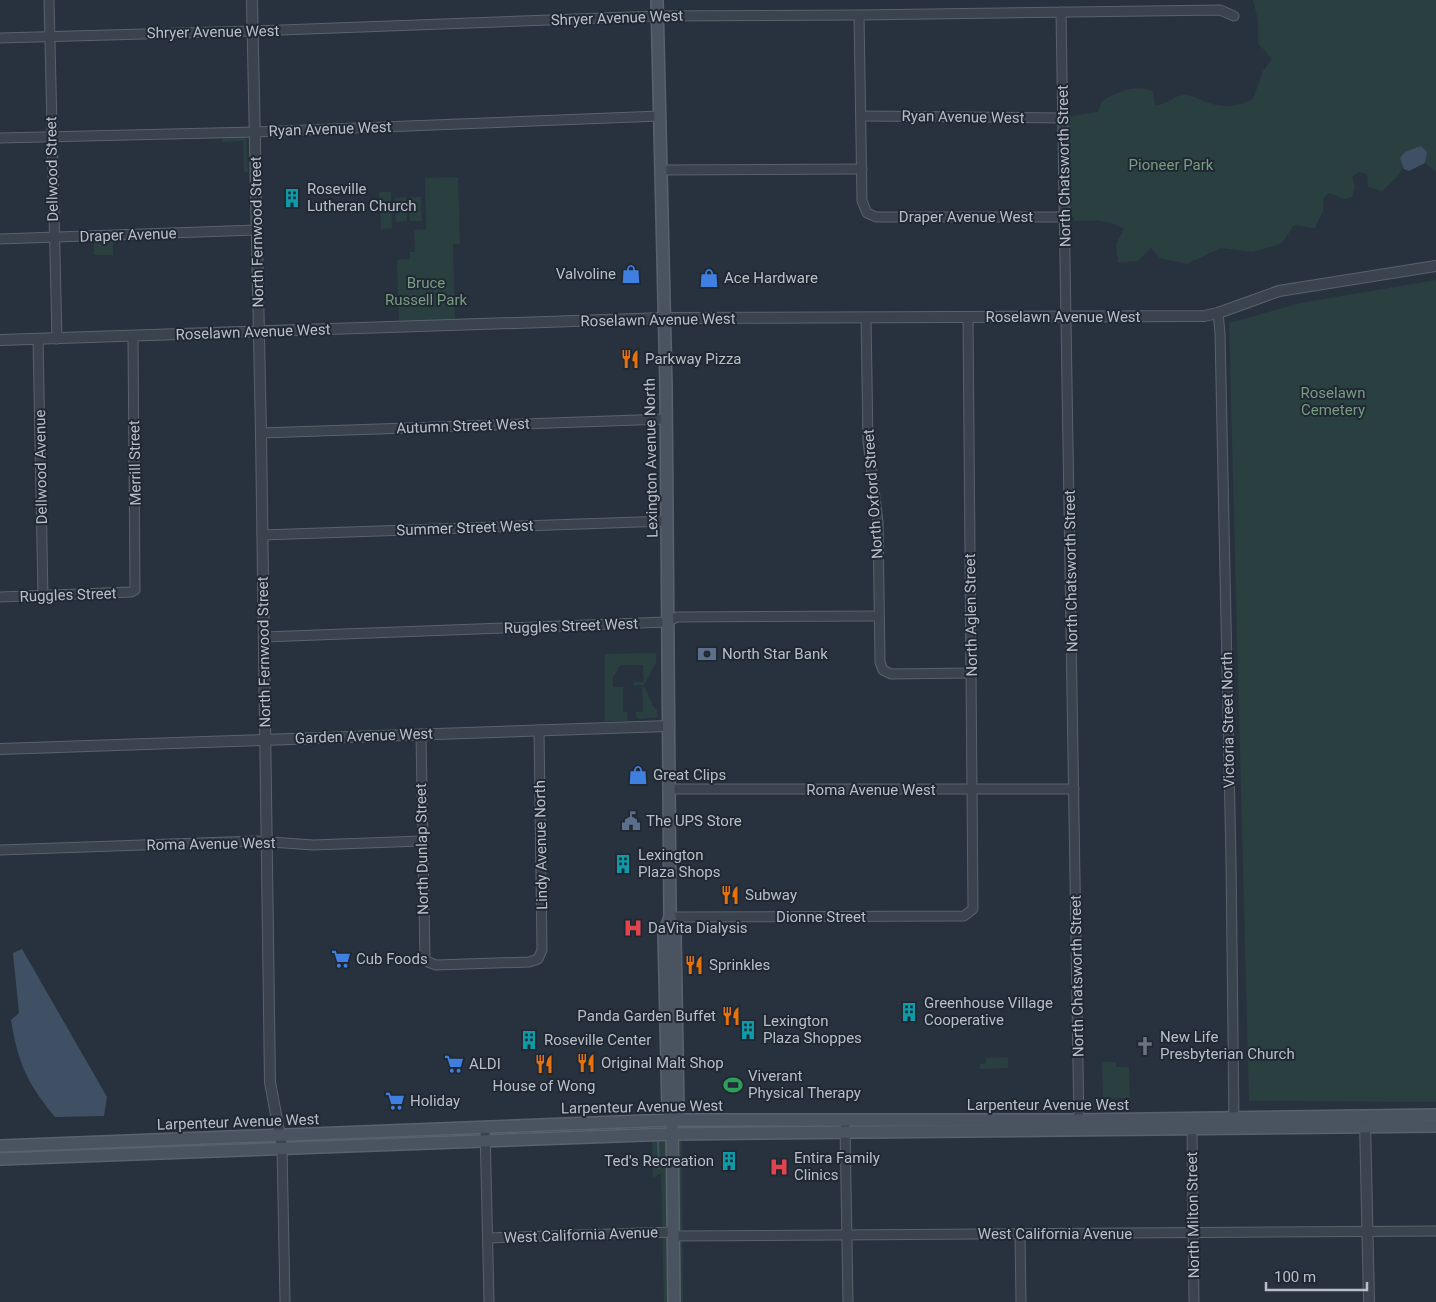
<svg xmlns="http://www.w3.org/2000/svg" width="1436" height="1302" font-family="Roboto,sans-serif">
<rect width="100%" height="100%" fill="#28323e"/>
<!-- green -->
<g fill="#2a3f40">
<path d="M1253 0H1436V172L1425 163 1427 152 1421 146 1400 158 1403 167 1397 177 1382 191 1368 187 1367 174 1359 172 1352 177 1355 187 1352 197 1344 199 1329 193 1323 199V211L1315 228 1294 225 1283 242 1277 245 1252 252 1221 248 1187 264 1160 258 1151 248 1138 261 1118 263 1116 244 1124 229C1108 219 1092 220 1074 221V217H1069L1067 117 1098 112 1102 101C1117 92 1135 84 1153 91L1155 105C1168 106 1175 93 1188 95 1193 96 1199 99 1203 101 1222 108 1235 108 1253 99L1263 71 1272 59 1258 43V20Z"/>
<polygon points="222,137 246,137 248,172 244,172 243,141 222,142"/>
<polygon points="458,177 460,244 453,244 455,319 399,321 397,260 410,259 410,252 415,252 414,230 426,229 425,178"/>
<polygon points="379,192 391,192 392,228 381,229"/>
<polygon points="406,197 407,221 396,222 395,198"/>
<polygon points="409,197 421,197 422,221 410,221"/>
<rect x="94" y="241" width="19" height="14"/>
<polygon points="1436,280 1436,1102 1249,1101 1229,323 1300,303"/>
<polygon points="656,653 656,662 644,685 634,685 634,682 644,682 643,665 621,665 613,677 613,687 623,687 623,712 627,712 627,721 605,721 605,654"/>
<polygon points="642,686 645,688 653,706 657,710 658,717 639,719 636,717 636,712 643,712"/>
<polygon points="1008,1057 1008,1068 980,1069 980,1064 985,1064 986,1058"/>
<polygon points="1102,1062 1116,1062 1116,1067 1129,1067 1130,1098 1103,1098"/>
<polygon points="660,1127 682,1128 683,1302 664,1302 661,1173 653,1178 652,1142 660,1140"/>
</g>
<!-- water -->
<g fill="#3f5065">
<polygon points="1421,146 1427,152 1425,163 1409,171 1404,169 1400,158 1405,152"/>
<path d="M22 949 107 1097 104 1116 55 1117C27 1083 18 1063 11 1020L19 1013 13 953Z"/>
</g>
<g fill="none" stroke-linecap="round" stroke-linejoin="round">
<!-- stream -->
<polyline stroke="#3f5065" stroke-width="2" points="658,1142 659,1168"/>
<!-- minor casing -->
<g stroke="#59626c" stroke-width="11">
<g id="minor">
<polyline points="49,0 57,339"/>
<polyline points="1061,12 1079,1126"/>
<polyline points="859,15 862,201 867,213 876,217 1065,217"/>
<polyline points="0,38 253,31 658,16 859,15 1220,10 1234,16"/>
<polyline points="862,116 1064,118"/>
<polyline points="0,138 255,132 660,116"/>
<polyline points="661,170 862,169"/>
<polyline points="0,239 257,230"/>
<polyline points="1218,313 1220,333 1231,861 1234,1123"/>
<polyline points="866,317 868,441 878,522 880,662 883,670 891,674 971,673"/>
<polyline points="38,339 43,596"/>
<polyline points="261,433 666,419"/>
<polyline points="262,535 667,521"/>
<polyline points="0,597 131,592 135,590 133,337"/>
<polyline points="264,637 667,622 677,617 878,616"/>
<polyline points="421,734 425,958 428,962 436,965 529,962 538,959 542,950 539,730"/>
<polyline points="668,789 1074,789"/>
<polyline points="0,850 257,841 313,845 421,841"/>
<polyline points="670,917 964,916 973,909 968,317"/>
<polyline points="485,1127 489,1302"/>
<polyline points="845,1127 848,1302"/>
<polyline points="1192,1128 1194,1302"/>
<polyline points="282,1147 285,1302"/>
<polyline points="1020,1234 1021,1302"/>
<polyline points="674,1236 1436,1231"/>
<polyline points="488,1238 674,1232"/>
</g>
</g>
<!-- tertiary casing -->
<g stroke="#59626c" stroke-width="12">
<g id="tertiary">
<polyline points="252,0 261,433 270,1082 282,1147"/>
<polyline points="0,340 664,318 1204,316 1218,313 1279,291 1436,266"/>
<polyline points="0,749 668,726"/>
<polyline points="1365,1121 1369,1302"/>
</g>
</g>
<!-- secondary casing -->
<g stroke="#59626c" stroke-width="14">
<g id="secondary">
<polyline points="657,0 666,386 670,917 675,934 678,1108 672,1120"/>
<polyline points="670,917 664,933 668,1109 672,1120 674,1302"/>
<polyline points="0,1146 672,1120 1079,1120 1436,1115"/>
<polyline points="0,1159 672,1134 1436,1126"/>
</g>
</g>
<!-- minor -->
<use href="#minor" stroke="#3b444e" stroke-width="9"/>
<!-- tertiary -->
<use href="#tertiary" stroke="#3b444e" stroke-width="10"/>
<!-- secondary -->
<use href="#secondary" stroke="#4a5360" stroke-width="11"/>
</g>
<!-- icons -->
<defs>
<g id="building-bare" transform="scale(1.5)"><path d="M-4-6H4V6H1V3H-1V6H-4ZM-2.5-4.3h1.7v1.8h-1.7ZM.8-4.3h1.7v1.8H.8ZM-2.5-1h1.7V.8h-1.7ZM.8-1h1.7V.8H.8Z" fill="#0f9aa8" stroke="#202933" stroke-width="2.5" paint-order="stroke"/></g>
<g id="shop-bare" transform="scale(1.5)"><path d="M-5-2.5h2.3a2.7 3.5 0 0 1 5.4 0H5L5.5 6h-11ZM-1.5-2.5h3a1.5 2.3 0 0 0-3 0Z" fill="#3f7fe0" stroke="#202933" stroke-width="2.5" paint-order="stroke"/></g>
<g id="restaurant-bare" transform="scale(1.5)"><path d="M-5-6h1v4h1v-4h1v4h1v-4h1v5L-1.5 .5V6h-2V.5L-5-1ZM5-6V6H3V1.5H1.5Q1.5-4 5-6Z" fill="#e8710a" stroke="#202933" stroke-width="2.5" paint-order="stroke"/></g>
<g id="bank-bare" transform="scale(1.5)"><path d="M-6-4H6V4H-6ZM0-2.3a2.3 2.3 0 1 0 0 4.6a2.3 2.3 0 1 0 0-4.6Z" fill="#5c6f8a" stroke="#202933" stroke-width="2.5" paint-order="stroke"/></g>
<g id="civic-bare" transform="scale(1.5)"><path d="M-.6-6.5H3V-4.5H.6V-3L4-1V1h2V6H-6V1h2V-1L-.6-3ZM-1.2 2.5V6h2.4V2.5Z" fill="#5c6f8a" stroke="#202933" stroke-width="2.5" paint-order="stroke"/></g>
<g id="hospital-bare" transform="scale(1.5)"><path d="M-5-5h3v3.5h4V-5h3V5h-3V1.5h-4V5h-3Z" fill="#e0444e" stroke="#202933" stroke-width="2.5" paint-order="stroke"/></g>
<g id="supermarket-bare" transform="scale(1.5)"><path d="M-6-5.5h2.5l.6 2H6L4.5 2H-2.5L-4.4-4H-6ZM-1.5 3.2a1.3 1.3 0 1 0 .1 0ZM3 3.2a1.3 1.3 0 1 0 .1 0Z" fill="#3f7fe0" stroke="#202933" stroke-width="2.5" paint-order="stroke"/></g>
<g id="church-bare" transform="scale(1.5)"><path d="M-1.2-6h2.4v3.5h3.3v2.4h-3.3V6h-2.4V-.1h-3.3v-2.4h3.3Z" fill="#6b7280" stroke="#202933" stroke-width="2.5" paint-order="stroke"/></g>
<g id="stadium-bare" transform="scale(1.5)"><path d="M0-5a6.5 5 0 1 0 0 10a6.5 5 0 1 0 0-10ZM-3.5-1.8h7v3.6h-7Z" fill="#2e9e5b" stroke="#202933" stroke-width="2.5" paint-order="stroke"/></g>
</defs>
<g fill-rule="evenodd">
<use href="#building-bare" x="292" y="198"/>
<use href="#shop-bare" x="631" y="274"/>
<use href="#shop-bare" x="709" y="278"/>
<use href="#restaurant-bare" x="630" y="359"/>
<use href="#bank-bare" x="707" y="654"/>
<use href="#shop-bare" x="638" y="775"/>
<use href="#civic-bare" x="631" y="821"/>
<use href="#building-bare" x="623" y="864"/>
<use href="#restaurant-bare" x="730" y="895"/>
<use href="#hospital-bare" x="633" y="928"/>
<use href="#supermarket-bare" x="341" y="959"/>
<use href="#restaurant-bare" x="694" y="965"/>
<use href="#building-bare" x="909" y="1012"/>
<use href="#restaurant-bare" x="731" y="1016"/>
<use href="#building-bare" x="748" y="1030"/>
<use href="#building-bare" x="529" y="1040"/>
<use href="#church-bare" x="1145" y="1046"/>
<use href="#restaurant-bare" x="586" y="1063"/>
<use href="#supermarket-bare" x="454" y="1064"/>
<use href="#restaurant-bare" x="544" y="1064"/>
<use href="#stadium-bare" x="733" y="1085"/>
<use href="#supermarket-bare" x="395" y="1101"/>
<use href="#building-bare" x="729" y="1161"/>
<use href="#hospital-bare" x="779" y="1167"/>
</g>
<g text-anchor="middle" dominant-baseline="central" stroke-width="4" stroke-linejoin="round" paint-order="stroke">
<!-- street labels -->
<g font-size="15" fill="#b8bfc9" stroke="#202933">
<text transform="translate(617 18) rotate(-2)">Shryer Avenue West</text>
<text transform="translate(213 32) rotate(-1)">Shryer Avenue West</text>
<text transform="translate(963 117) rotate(1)">Ryan Avenue West</text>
<text transform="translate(330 129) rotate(-2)">Ryan Avenue West</text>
<text transform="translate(1064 166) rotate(-91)">North Chatsworth Street</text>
<text transform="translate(52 169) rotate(-91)">Dellwood Street</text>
<text x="966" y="217">Draper Avenue West</text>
<text transform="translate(257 232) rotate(-91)">North Fernwood Street</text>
<text transform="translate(128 235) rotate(-2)">Draper Avenue</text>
<text x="1063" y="317">Roselawn Avenue West</text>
<text transform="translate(658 320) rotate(-1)">Roselawn Avenue West</text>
<text transform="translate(253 332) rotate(-2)">Roselawn Avenue West</text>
<text transform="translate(463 426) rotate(-2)">Autumn Street West</text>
<text transform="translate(651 458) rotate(-91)">Lexington Avenue North</text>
<text transform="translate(135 463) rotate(-91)">Merrill Street</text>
<text transform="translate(41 467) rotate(-91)">Dellwood Avenue</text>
<text transform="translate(873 494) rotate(-94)">North Oxford Street</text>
<text transform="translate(465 528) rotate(-2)">Summer Street West</text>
<text transform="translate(1071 571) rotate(-91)">North Chatsworth Street</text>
<text transform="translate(68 595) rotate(-2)">Ruggles Street</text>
<text transform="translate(971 615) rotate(-91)">North Aglen Street</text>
<text transform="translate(571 626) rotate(-2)">Ruggles Street West</text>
<text transform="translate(264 652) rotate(-91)">North Fernwood Street</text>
<text transform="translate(1228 720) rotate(-91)">Victoria Street North</text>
<text transform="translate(364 736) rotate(-2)">Garden Avenue West</text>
<text x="871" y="790">Roma Avenue West</text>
<text transform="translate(211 844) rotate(-1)">Roma Avenue West</text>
<text transform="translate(541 845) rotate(-91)">Lindy Avenue North</text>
<text transform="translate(422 849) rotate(-91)">North Dunlap Street</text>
<text x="821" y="917">Dionne Street</text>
<text transform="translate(1077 976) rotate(-91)">North Chatsworth Street</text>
<text x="1048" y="1105">Larpenteur Avenue West</text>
<text transform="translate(642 1107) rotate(-1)">Larpenteur Avenue West</text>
<text transform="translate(238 1122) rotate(-2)">Larpenteur Avenue West</text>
<text transform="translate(1193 1215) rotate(-91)">North Milton Street</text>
<text x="1055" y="1234">West California Avenue</text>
<text transform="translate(581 1235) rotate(-2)">West California Avenue</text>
</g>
<!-- park labels -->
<g font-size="15" fill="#789c80" stroke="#202933">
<text x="1171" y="165">Pioneer Park</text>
<text x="426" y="283">Bruce<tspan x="426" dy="17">Russell Park</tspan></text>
<text x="1333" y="393">Roselawn<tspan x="1333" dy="17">Cemetery</tspan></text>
</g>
<!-- poi labels -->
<g font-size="15" fill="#b8bfc9" stroke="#202933" text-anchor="start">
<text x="307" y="189">Roseville<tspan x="307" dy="17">Lutheran Church</tspan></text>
<text x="616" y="274" text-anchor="end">Valvoline</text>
<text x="724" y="278">Ace Hardware</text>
<text x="645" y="359">Parkway Pizza</text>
<text x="722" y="654">North Star Bank</text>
<text x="653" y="775">Great Clips</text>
<text x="646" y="821">The UPS Store</text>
<text x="638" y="855">Lexington<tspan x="638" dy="17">Plaza Shops</tspan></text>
<text x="745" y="895">Subway</text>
<text x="648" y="928">DaVita Dialysis</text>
<text x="356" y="959">Cub Foods</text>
<text x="709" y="965">Sprinkles</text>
<text x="924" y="1003">Greenhouse Village<tspan x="924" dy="17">Cooperative</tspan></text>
<text x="716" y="1016" text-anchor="end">Panda Garden Buffet</text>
<text x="763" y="1021">Lexington<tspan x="763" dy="17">Plaza Shoppes</tspan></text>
<text x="1160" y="1037">New Life<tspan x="1160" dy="17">Presbyterian Church</tspan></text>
<text x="544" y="1040">Roseville Center</text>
<text x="601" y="1063">Original Malt Shop</text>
<text x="469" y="1064">ALDI</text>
<text x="748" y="1076">Viverant<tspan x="748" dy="17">Physical Therapy</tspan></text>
<text x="544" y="1086" text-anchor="middle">House of Wong</text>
<text x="410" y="1101">Holiday</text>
<text x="794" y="1158">Entira Family<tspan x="794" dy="17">Clinics</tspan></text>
<text x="714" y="1161" text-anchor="end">Ted's Recreation</text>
</g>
</g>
<!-- scale -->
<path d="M1266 1282v8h101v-8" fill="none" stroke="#b8bfc9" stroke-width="2.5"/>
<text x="1274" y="1282" font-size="15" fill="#b8bfc9" stroke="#202933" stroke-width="4" paint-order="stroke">100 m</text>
</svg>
